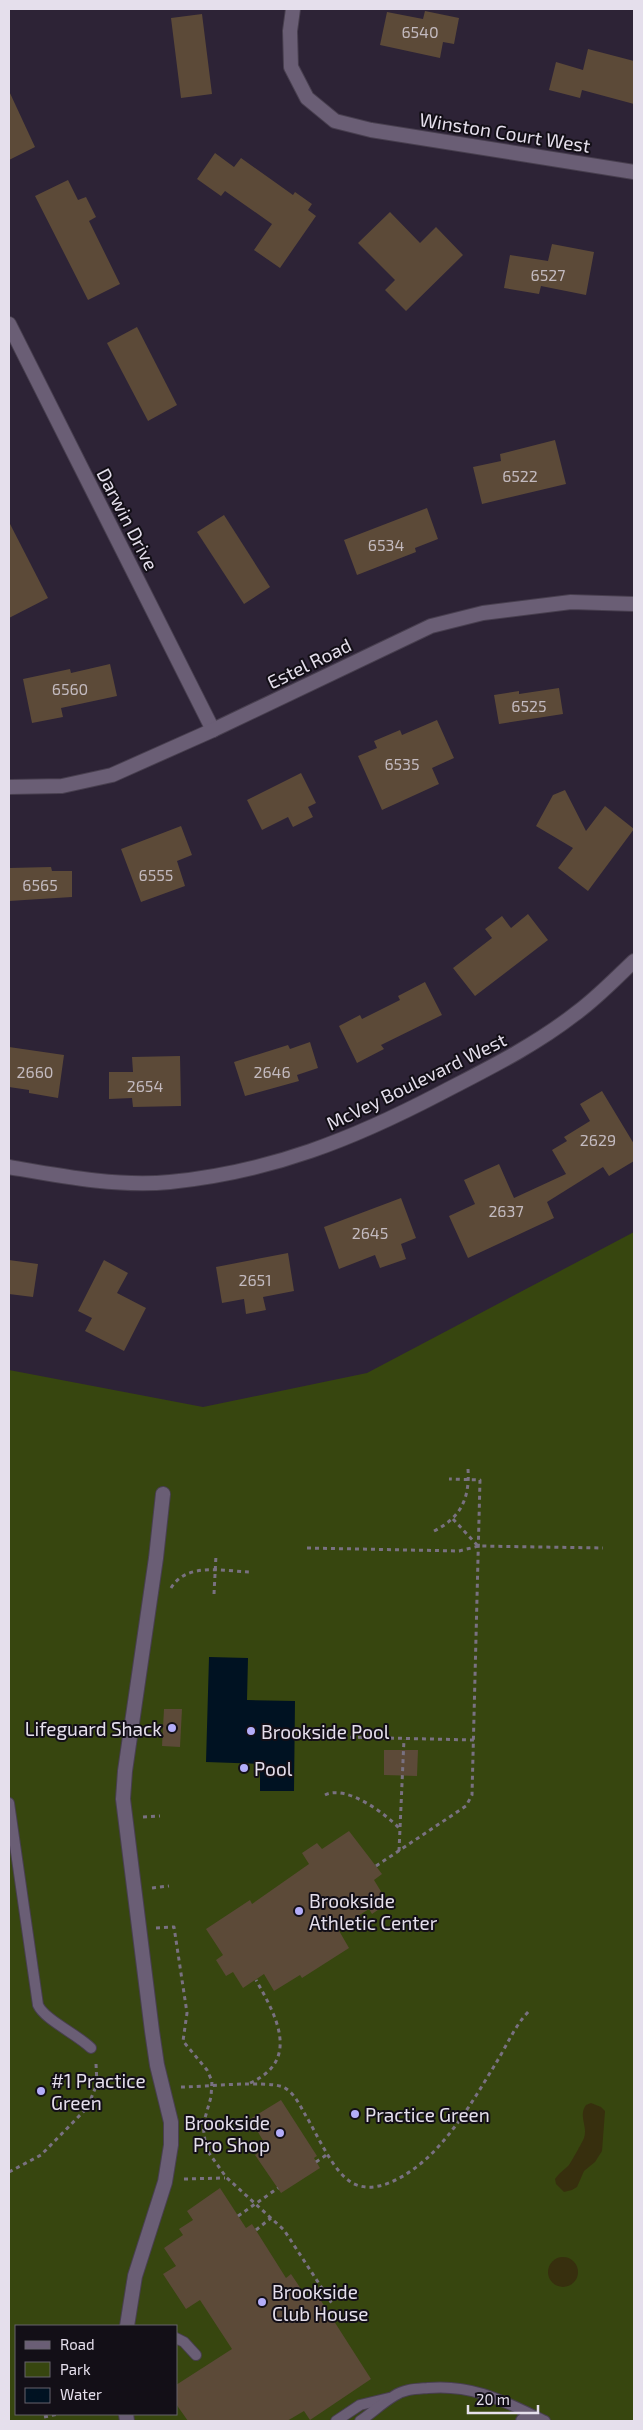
<svg xmlns="http://www.w3.org/2000/svg" width="643" height="2430" font-family="'Exo 2',sans-serif">
<rect width="100%" height="100%" fill="#2d2336"/>
<!-- green -->
<path fill="#37460f" fill-rule="evenodd" d="M634 1232V2421H9V1370L203 1407 367 1373ZM16 2326H176V2414H16Z"/>
<!-- sand -->
<g fill="#372f0e">
<path d="M591 2103 601 2107 605 2111 602 2151 595 2162 584 2171 577 2187 572 2190 564 2192 556 2184 555 2179C559 2173 564 2170 569 2165 570 2164 583 2141 584 2138 588 2126 578 2116 586 2105Z"/>
<circle cx="563" cy="2272" r="15"/>
</g>
<!-- water -->
<polygon fill="#001222" points="209,1657 248,1658 247,1700 295,1701 294,1791 260,1791 260,1764 206,1762"/>
<!-- building -->
<g fill="#5c4a38">
<polygon points="425,11 459,18 454,44 443,42 440,58 380,45 387,12 423,19"/>
<polygon points="202,14 212,94 181,98 171,18"/>
<polygon points="588,49 634,61 634,104 582,90 580,98 549,90 556,62 583,70"/>
<polygon points="9,91 35,147 9,160"/>
<polygon points="215,153 234,167 241,158 293,195 295,192 312,204 308,210 316,216 280,268 254,250 272,224 225,191 221,196 197,179"/>
<polygon points="68,180 78,200 86,197 96,217 89,221 120,284 88,300 35,196"/>
<polygon points="390,212 420,243 436,227 463,255 406,311 385,290 395,280 358,243"/>
<polygon points="552,244 594,252 586,295 541,286 539,294 504,288 510,255 548,261"/>
<polygon points="137,327 177,405 148,421 107,343"/>
<polygon points="555,440 566,484 482,504 473,467 501,461 500,454"/>
<polygon points="427,508 438,539 415,548 416,552 357,575 344,540"/>
<polygon points="224,515 270,587 244,604 197,532"/>
<polygon points="9,522 48,598 9,618"/>
<polygon points="110,664 117,696 61,708 63,717 32,723 23,679 70,669 71,673"/>
<polygon points="559,688 563,714 499,724 494,695 519,691 519,694"/>
<polygon points="437,720 454,758 432,768 439,784 382,810 358,756 377,748 374,741 400,730 402,735"/>
<polygon points="301,773 316,803 308,807 313,817 293,827 288,817 262,830 247,800"/>
<polygon points="565,790 586,831 605,806 634,829 588,891 558,868 573,848 536,826 553,795"/>
<polygon points="181,826 192,855 177,861 185,886 141,902 121,849"/>
<polygon points="51,867 52,871 72,871 72,897 9,901 9,868"/>
<polygon points="528,914 548,940 475,996 453,968 492,938 485,929 502,916 511,928"/>
<polygon points="425,982 442,1015 381,1045 384,1049 357,1063 339,1026 360,1015 362,1019 400,1000 398,996"/>
<polygon points="310,1042 318,1068 297,1075 299,1081 245,1096 234,1062 288,1045 290,1049"/>
<polygon points="9,1047 64,1055 58,1098 29,1093 29,1090 9,1087"/>
<polygon points="180,1056 181,1106 133,1107 132,1098 109,1099 109,1072 133,1072 132,1057"/>
<polygon points="602,1091 634,1144 634,1161 609,1176 603,1167 547,1202 554,1218 468,1258 449,1216 475,1204 464,1180 499,1164 514,1198 566,1174 552,1150 567,1141 564,1137 590,1121 580,1104"/>
<polygon points="401,1198 416,1238 401,1244 406,1259 380,1268 375,1255 339,1269 324,1227"/>
<polygon points="288,1253 294,1291 263,1297 266,1310 246,1314 244,1299 222,1303 216,1267"/>
<polygon points="9,1260 38,1264 33,1297 9,1294"/>
<polygon points="104,1260 128,1273 117,1293 146,1308 124,1351 85,1331 92,1318 78,1311"/>
<polygon points="164,1709 182,1709 180,1747 162,1746"/>
<polygon points="384,1750 418,1750 417,1776 384,1775"/>
<polygon points="349,1831 382,1874 374,1880 388,1903 372,1914 369,1909 338,1929 349,1948 302,1978 300,1975 274,1991 264,1974 243,1988 233,1972 226,1976 216,1960 223,1955 206,1929 250,1900 252,1904 309,1864 302,1853 317,1843 322,1849"/>
<polygon points="281,2100 317,2156 314,2158 320,2168 281,2193 255,2155 267,2147 250,2119"/>
<polygon points="220,2188 246,2228 252,2224 286,2278 291,2274 307,2298 316,2293 371,2379 310,2420 304,2411 287,2421 188,2421 176,2404 176,2385 232,2349 200,2300 186,2309 163,2274 176,2266 164,2248 183,2235 179,2229 193,2220 187,2211"/>
</g>
<g fill="none" stroke-linecap="round" stroke-linejoin="round">
<!-- service casing -->
<g stroke="#483f4f" stroke-width="12">
<g id="service">
<path d="M9 1803 38 2005C45 2020 77 2034 91 2048"/>
<polyline points="176,2338 184,2342 196,2355"/>
<polyline points="336,2421 360,2405 389,2398"/>
<path d="M360 2421C372 2413 382 2403 394 2396 404 2389 416 2389 428 2388 474 2384 505 2402 545 2421"/>
</g>
</g>
<!-- minor casing -->
<g stroke="#483f4f" stroke-width="16">
<g id="minor">
<polyline points="293,9 290,31 291,67 307,98 335,121 371,130 634,172"/>
<polyline points="9,324 213,730"/>
<polyline points="9,787 62,786 112,775 213,730 431,626 483,613 571,602 634,604"/>
<path d="M9 1167C61 1176 117 1187 170 1182 271 1172 353 1139 441 1093 487 1069 534 1046 575 1014 596 999 615 979 634 961"/>
<polyline points="127,2326 135,2276 165,2182 171,2145 171,2122 157,2065 152,2031 123,1799 125,1771 156,1558 163,1494"/>
<polyline points="126,2414 127,2421"/>
<polyline points="523,2421 530,2421"/>
</g>
</g>
<!-- path -->
<g stroke="#797181" stroke-width="3" stroke-dasharray="4 4" stroke-linecap="butt">
<polyline points="453,1519 478,1546"/>
<path d="M434 1531C460 1518 470 1499 468 1469"/>
<polyline points="307,1548 459,1551 479,1546 603,1548"/>
<path d="M171 1588C187 1562 222 1571 249 1572"/>
<polyline points="214,1594 216,1555"/>
<polyline points="342,1737 474,1740"/>
<path d="M325 1795C346 1784 386 1814 400 1829"/>
<polyline points="143,1817 160,1816"/>
<polyline points="399,1851 404,1739"/>
<polyline points="376,1866 466,1806 472,1795 480,1480 449,1479"/>
<polyline points="152,1888 169,1886"/>
<polyline points="156,1928 174,1927 187,2013 183,2041 207,2070 212,2081 211,2097 203,2125 206,2149 226,2177 284,2230 333,2305"/>
<path d="M250 2083C302 2060 275 2014 256 1980"/>
<path d="M181 2087C203 2087 266 2080 283 2087 295 2093 300 2106 306 2116 317 2134 331 2167 348 2180 372 2199 407 2176 426 2159 455 2133 479 2091 499 2058 509 2041 516 2024 530 2010"/>
<polyline points="316,2162 328,2154"/>
<polyline points="9,2172 41,2155 87,2108 97,2084 96,2064"/>
<polyline points="184,2179 225,2178"/>
<polyline points="238,2216 278,2188"/>
<polyline points="256,2230 271,2218"/>
<polyline points="44,2417 58,2414"/>
</g>
<!-- service -->
<use href="#service" stroke="#6a5e75" stroke-width="10"/>
<!-- minor -->
<use href="#minor" stroke="#6a5e75" stroke-width="14"/>
</g>
<!-- markers -->
<g fill="#b3adf9" stroke="#130f17" stroke-width="2">
<circle cx="172" cy="1728" r="5"/>
<circle cx="251" cy="1731" r="5"/>
<circle cx="244" cy="1768" r="5"/>
<circle cx="299" cy="1911" r="5"/>
<circle cx="41" cy="2091" r="5"/>
<circle cx="355" cy="2114" r="5"/>
<circle cx="280" cy="2133" r="5"/>
<circle cx="262" cy="2302" r="5"/>
</g>
<g text-anchor="middle" dominant-baseline="central" stroke-width="4" stroke-linejoin="round" paint-order="stroke">
<!-- number labels -->
<g font-size="16" fill="#c3babf">
<text x="420" y="31">6540</text>
<text x="548" y="274">6527</text>
<text x="520" y="475">6522</text>
<text x="386" y="544">6534</text>
<text x="70" y="688">6560</text>
<text x="529" y="705">6525</text>
<text x="402" y="763">6535</text>
<text x="156" y="874">6555</text>
<text x="40" y="884">6565</text>
<text x="35" y="1071">2660</text>
<text x="272" y="1071">2646</text>
<text x="145" y="1085">2654</text>
<text x="598" y="1139">2629</text>
<text x="506" y="1210">2637</text>
<text x="370" y="1232">2645</text>
<text x="255" y="1279">2651</text>
</g>
<!-- street labels -->
<g font-size="19" fill="#e5dfec" stroke="#130f17">
<text transform="translate(505 132) rotate(9)">Winston Court West</text>
<text transform="translate(128 519) rotate(63)">Darwin Drive</text>
<text transform="translate(309 663) rotate(-26)">Estel Road</text>
<text transform="translate(416 1081) rotate(-26)">McVey Boulevard West</text>
</g>
<!-- poi labels -->
<g font-size="19" fill="#e5dfec" stroke="#130f17" text-anchor="start">
<text x="162" y="1728" text-anchor="end">Lifeguard Shack</text>
<text x="261" y="1731">Brookside Pool</text>
<text x="254" y="1768">Pool</text>
<text x="309" y="1900">Brookside<tspan x="309" dy="22">Athletic Center</tspan></text>
<text x="51" y="2080">#1 Practice<tspan x="51" dy="22">Green</tspan></text>
<text x="365" y="2114">Practice Green</text>
<text x="270" y="2122" text-anchor="end">Brookside<tspan x="270" dy="22">Pro Shop</tspan></text>
<text x="272" y="2291">Brookside<tspan x="272" dy="22">Club House</tspan></text>
</g>
</g>
<!-- border -->
<rect width="643" height="2430" fill="none" stroke="#e5dfec" stroke-width="20"/>
<!-- legend -->
<rect x="15" y="2325" width="162" height="90" fill="#130f17" stroke="#67626c"/>
<rect x="25" y="2341" width="25" height="8" fill="#6a5e75" stroke="#67626c"/>
<text x="60" y="2350" font-size="15" fill="#e5dfec">Road</text>
<rect x="25" y="2362" width="25" height="15" fill="#37460f" stroke="#67626c"/>
<text x="60" y="2375" font-size="15" fill="#e5dfec">Park</text>
<rect x="25" y="2388" width="25" height="15" fill="#001222" stroke="#67626c"/>
<text x="60" y="2400" font-size="15" fill="#e5dfec">Water</text>
<!-- scale -->
<path d="M468 2405v8h70v-8" fill="none" stroke="#e5dfec" stroke-width="2.5"/>
<text x="476" y="2405" font-size="15" fill="#e5dfec" stroke="#130f17" stroke-width="4" paint-order="stroke">20 m</text>
</svg>
